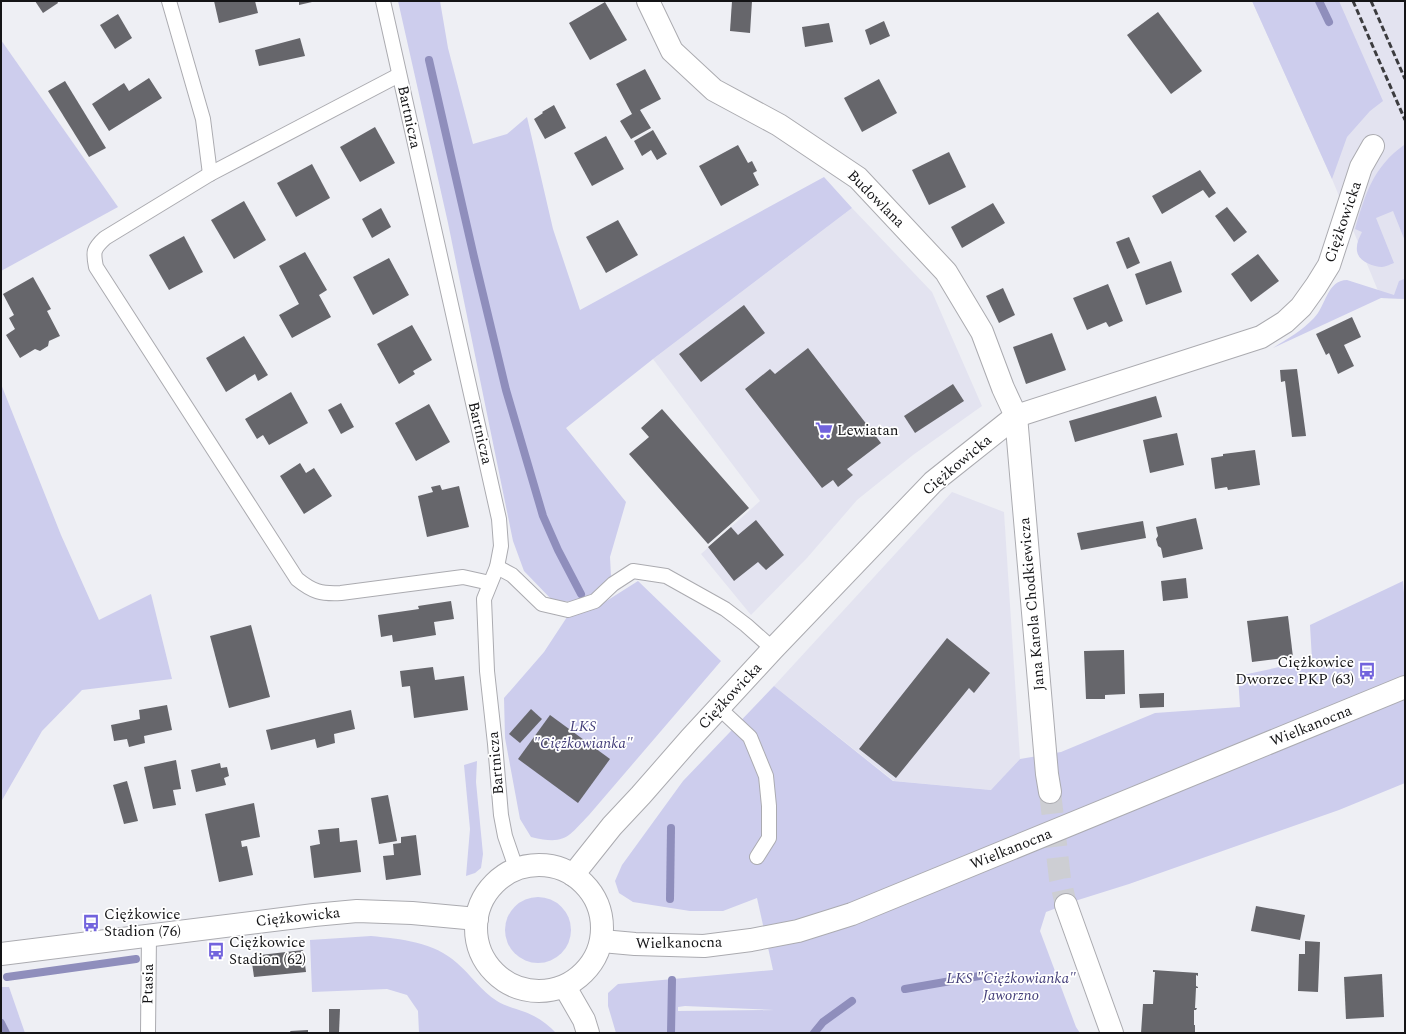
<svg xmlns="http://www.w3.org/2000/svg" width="1406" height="1034" font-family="Spectral,serif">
<rect width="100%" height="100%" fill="#eeeff4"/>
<!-- built -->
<g fill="#e3e3f0">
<polygon points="1252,1 1405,1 1405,299 1381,298 1332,179"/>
<polygon points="852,208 932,292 982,406 913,455 857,500 807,558 751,615 701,554 760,501 653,359"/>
<polygon points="952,492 1004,512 1020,759 992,790 894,781 774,686"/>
</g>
<!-- green -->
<g fill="#cdcded" fill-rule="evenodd">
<polygon points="398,1 440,1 448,48 473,144 507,134 527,117 553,229 580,310 824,177 852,208 653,359 566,428 626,502 610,557 611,576 596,592 573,602 552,600 524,571 513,541 448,223"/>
<polygon points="1252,1 1339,1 1383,101 1370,111 1347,137 1332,179"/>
<polygon points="1,40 118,207 1,271"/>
<path d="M1404 145 1405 149V241L1393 211 1376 218 1394 263C1391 264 1385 267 1382 267 1373 267 1358 261 1357 251 1356 244 1359 238 1362 232L1355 229C1365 195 1373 167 1404 145Z"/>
<path d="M1404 279H1405V299L1381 298 1273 348C1287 339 1303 330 1314 318 1326 306 1327 280 1347 280L1394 295 1399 281Z"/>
<polygon points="1,384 61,535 99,620 151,594 172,679 82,690 42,731 1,802"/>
<path d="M638 581 721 661 589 815C567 838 565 845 531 837L520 819 505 738 504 698 544 652 567 617 597 607Z"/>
<path d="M1403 581 1405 605V783L1339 810 1129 884 1078 900 1046 912 1040 931 1076 1027 1080 1033H616L608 1006V993L618 984 773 970 757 898 723 911H690L633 902 619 893 615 881 622 865 683 781 774 686 893 781 991 790 1020 759 1061 752 1155 713 1240 707 1238 676 1312 660 1310 625ZM685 1006 774 1010H775L678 1011V1007Z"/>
<polygon points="477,761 476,782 483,854 481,868 475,873 466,876 470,829 464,765"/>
<circle cx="538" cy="930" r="33"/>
<path d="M371 936C401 939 434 942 457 963 471 975 481 991 497 1001 507 1007 515 1008 525 1012 536 1016 548 1024 556 1033H419L418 1011 407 995 387 989 312 992 310 940Z"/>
<polygon points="1,987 9,987 25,1033 1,1033"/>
</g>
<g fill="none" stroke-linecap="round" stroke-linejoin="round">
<!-- stream -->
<g stroke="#8f8ebc" stroke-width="8">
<polyline points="1319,1 1329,22"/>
<polyline points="429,60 474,257 506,390 543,516 558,550 581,594"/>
<polyline points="670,899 671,828"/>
<polyline points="7,977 136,959"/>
<polyline points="905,989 985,975"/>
<polyline points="1,1023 6,1033"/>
<polyline points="671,1033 672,980"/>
<polyline points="814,1033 823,1022 852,1001"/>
</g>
</g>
<!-- building -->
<g fill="#66666b">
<polygon points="35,1 57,1 58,3 43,13"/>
<polygon points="214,1 255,1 258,13 219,23"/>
<polygon points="299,1 312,1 312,2 299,5"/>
<polygon points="732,1 752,1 750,33 730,31"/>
<polygon points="605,2 627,40 590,60 569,23"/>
<polygon points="1158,12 1202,71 1171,94 1127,35"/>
<polygon points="118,14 132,38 115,49 100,25"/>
<polygon points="884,21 890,36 870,45 865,30"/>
<polygon points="829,23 833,42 805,47 802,27"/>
<polygon points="300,38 305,56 259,66 255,50"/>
<polygon points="645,69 661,99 640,110 651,128 631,139 620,121 632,114 616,84"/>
<polygon points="149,78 162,98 109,131 92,104 124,83 129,91"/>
<polygon points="879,79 897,113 862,132 844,98"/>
<polygon points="65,81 106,148 89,157 48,91"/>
<polygon points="554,105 566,128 545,139 534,119 543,113 542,112"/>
<polygon points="375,127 395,163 360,182 340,147"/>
<polygon points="653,130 667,154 657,160 651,150 642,156 634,141"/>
<polygon points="606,136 624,169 592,186 574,153"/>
<polygon points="738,145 748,163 752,161 757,171 753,173 759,185 721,206 699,166"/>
<polygon points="949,152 966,187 929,205 912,170"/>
<polygon points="312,164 330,198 296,217 277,183"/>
<polygon points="1200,170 1216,193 1209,198 1203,190 1162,214 1152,196"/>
<polygon points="244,201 266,240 234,259 211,220"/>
<polygon points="993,203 1005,223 962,248 951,227"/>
<polygon points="1227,207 1247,232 1234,242 1215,216"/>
<polygon points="381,208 391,227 372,238 362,219"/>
<polygon points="618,220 638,255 606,273 586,237"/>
<polygon points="184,236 203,272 169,290 149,255"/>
<polygon points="1129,237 1140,263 1127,269 1116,242"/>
<polygon points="305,252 327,290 319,295 331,317 292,338 279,315 299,304 279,266"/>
<polygon points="1258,254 1279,281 1251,302 1231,274"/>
<polygon points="389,258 409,295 373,315 353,277"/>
<polygon points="1171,261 1182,292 1146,305 1135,274"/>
<polygon points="33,277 51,309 47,311 60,336 49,341 48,346 40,351 35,349 20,358 6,335 15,329 9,318 14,315 3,294"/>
<polygon points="1108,284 1123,321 1109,327 1106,322 1087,330 1073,298"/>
<polygon points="1003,288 1015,315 999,323 986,296"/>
<polygon points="744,305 765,333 701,382 679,354"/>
<polygon points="1352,317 1361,337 1344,345 1354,366 1338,374 1329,353 1326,355 1316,334"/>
<polygon points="412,325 432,360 413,371 415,374 399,384 377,344"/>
<polygon points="1052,333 1066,370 1026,384 1013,347"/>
<polygon points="244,336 268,375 258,381 255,374 226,392 206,358"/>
<polygon points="808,348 881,443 847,469 853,475 838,487 833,480 822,488 745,389 770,369 775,374"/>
<polygon points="1297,369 1306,436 1292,437 1285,381 1281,382 1280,370"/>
<polygon points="953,384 964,401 915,433 904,416"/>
<polygon points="291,392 308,423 269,445 263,435 257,439 245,419"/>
<polygon points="1156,396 1162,417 1075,442 1069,421"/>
<polygon points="341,403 354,427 341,434 328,410"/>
<polygon points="429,404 450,442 416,461 395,423"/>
<polygon points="662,409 749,508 708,544 629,454 649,437 641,428"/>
<polygon points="1177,433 1184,465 1150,473 1143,440"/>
<polygon points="1255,450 1260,485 1228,490 1227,487 1215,489 1211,458 1223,456 1223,454"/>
<polygon points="300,463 306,473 314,468 332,496 304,514 280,476"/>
<polygon points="440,485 442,490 459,486 469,527 427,537 418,496 433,492 431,487"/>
<polygon points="1196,518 1203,549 1163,558 1161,548 1158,546 1156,539 1158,536 1156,527"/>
<polygon points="756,520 784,555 766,570 758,562 734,581 708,547 731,527 738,535"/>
<polygon points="1143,521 1146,538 1081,550 1077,533"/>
<polygon points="1186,578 1188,598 1163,601 1161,581"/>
<polygon points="451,601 454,619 434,622 436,635 393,642 392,635 381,637 378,615 419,609 418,606"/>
<polygon points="1288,616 1293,657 1252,662 1247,621"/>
<polygon points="251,625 270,697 229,708 210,636"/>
<polygon points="947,638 990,673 974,693 969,688 896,778 859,749"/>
<polygon points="1124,650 1125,694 1105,695 1105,699 1086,699 1084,651"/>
<polygon points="433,667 435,680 464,676 468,710 414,718 410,686 402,687 400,671"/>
<polygon points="1164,693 1164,707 1140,708 1139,694"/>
<polygon points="167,705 172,730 144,736 145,743 129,747 127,739 114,741 111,725 140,719 139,710"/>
<polygon points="531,709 542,719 520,743 509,734"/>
<polygon points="351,710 355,729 334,734 335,743 317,748 315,739 271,750 266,730"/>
<polygon points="550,715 610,759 578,803 518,759"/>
<polygon points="176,760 181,789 173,790 176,805 153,809 144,767"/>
<polygon points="220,763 221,768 227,767 229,776 224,778 226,785 196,792 191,770"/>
<polygon points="127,781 138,821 124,824 113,785"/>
<polygon points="388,795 397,841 379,844 371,798"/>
<polygon points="254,803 260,837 241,841 242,847 247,846 253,875 219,882 205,814"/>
<polygon points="339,828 340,842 357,840 361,872 314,878 310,846 320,844 318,830"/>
<polygon points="416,835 421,875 386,880 383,856 394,855 393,844 401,843 401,837"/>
<polygon points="1256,906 1305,915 1300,940 1251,931"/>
<polygon points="1305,941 1320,942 1318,992 1298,991 1299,954 1305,954"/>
<polygon points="303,950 306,972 254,977 251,956"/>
<polygon points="1153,970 1198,973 1198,976 1196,975 1196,986 1198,987 1198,988 1196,988 1195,1008 1197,1008 1196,1010 1194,1010 1194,1025 1195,1025 1195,1033 1141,1033 1143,1004 1153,1004 1155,972 1153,972"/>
<polygon points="1382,974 1384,1017 1346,1019 1344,977"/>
<polygon points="329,1009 340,1009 339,1033 329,1033"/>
<polygon points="308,1030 308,1033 291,1033 290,1031"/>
</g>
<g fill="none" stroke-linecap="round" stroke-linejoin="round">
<!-- minor-tunnel -->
<polyline stroke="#cdced3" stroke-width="22" stroke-dasharray="22 11" stroke-linecap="butt" points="1050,792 1060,879 1066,905"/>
<!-- service casing -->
<g stroke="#ababb0" stroke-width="16">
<g id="service">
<polyline points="169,1 203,119 210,174"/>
<polyline points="383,1 499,519 501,546 497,567 484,599 487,671 495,744 501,815 505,836 516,868"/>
<path d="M399 75 210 174 105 238C93 249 93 252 96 267L297 579C313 592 321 594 341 593L463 577 490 583"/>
<polyline points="497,567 512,575 542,604 568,610 595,601 613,584 633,571 666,576 725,609 746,625 773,649"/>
<polyline points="719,708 750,737 766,776 769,806 769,838 757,857"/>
<polyline points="148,1033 149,935"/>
</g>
</g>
<!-- minor casing -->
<g stroke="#ababb0" stroke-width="24">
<g id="minor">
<polyline points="648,1 672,51 714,90 779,125 858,178 946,272 982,332 1003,388 1016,416 1047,774 1050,792"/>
<polyline points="573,875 612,826 641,795 690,739 773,649 933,482 1016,416 1261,337 1285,322 1301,307 1316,286 1329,265 1361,167 1373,146"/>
<polyline points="1066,905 1112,1033"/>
<polyline points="565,987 584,1020 588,1033"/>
</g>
</g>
<!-- tertiary casing -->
<g stroke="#ababb0" stroke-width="24">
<g id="tertiary">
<circle cx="539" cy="928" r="63"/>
<polyline points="602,941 635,944 704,946 751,940 798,931 852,914 1405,687"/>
<polyline points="1,954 314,915 357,911 412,913 477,919"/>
</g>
</g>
<!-- service -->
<use href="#service" stroke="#fff" stroke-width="14"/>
<!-- minor -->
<use href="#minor" stroke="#fff" stroke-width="22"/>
<!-- tertiary -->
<use href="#tertiary" stroke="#fff" stroke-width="22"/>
<!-- rail -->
<g stroke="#3c3c3f" stroke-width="3" stroke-dasharray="6 3" stroke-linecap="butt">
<polyline points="1353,1 1405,120"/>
<polyline points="1371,1 1405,79"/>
</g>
</g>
<!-- icons -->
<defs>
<g id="supermarket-bare" transform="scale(1.38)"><path d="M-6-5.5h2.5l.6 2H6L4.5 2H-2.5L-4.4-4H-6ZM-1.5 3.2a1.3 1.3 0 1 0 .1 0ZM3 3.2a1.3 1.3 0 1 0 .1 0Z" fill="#7263dd" stroke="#fff" stroke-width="2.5" paint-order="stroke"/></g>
<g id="bus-bare" transform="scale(1.38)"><path d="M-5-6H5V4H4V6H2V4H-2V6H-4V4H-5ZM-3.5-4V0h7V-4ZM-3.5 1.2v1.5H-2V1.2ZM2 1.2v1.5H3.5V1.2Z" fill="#7263dd" stroke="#fff" stroke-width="2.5" paint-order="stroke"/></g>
</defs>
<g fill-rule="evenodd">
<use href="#supermarket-bare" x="824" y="430"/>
<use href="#bus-bare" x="1367" y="671"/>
<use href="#bus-bare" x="91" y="923"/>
<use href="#bus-bare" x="216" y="951"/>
</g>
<g text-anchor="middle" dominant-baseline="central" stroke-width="3.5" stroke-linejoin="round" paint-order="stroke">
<!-- street labels -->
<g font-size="15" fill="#141416" stroke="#fff">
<text transform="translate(409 117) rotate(78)">Bartnicza</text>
<text transform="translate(876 199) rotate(45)">Budowlana</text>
<text transform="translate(1343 222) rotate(-71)">Ciężkowicka</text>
<text transform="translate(480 433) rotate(77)">Bartnicza</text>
<text transform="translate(957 465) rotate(-40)">Ciężkowicka</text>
<text transform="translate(1032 604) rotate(-95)">Jana Karola Chodkiewicza</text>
<text transform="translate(730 696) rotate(-47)">Ciężkowicka</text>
<text transform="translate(1311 726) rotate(-22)">Wielkanocna</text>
<text transform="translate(496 763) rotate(-95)">Bartnicza</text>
<text transform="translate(1011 849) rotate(-22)">Wielkanocna</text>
<text transform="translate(298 917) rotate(-6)">Ciężkowicka</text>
<text transform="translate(679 943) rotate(-1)">Wielkanocna</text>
<text transform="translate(148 984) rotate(-89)">Ptasia</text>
</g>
<!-- poi labels -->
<g font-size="15" fill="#141416" stroke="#fff" text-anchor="start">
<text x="837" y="430">Lewiatan</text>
<text x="1354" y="662" text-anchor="end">Ciężkowice<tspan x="1354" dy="17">Dworzec PKP (63)</tspan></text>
<text x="104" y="914">Ciężkowice<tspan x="104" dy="17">Stadion (76)</tspan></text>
<text x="229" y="942">Ciężkowice<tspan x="229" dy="17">Stadion (62)</tspan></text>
</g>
<!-- park labels -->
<g font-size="15" font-style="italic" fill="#433e79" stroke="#fff">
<text x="583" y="726">LKS<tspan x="583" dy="17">"Ciężkowianka"</tspan></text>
<text x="1011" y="978">LKS "Ciężkowianka"<tspan x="1011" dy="17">Jaworzno</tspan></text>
</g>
</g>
<!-- border -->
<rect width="1406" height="1034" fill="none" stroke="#141416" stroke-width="4"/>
</svg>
